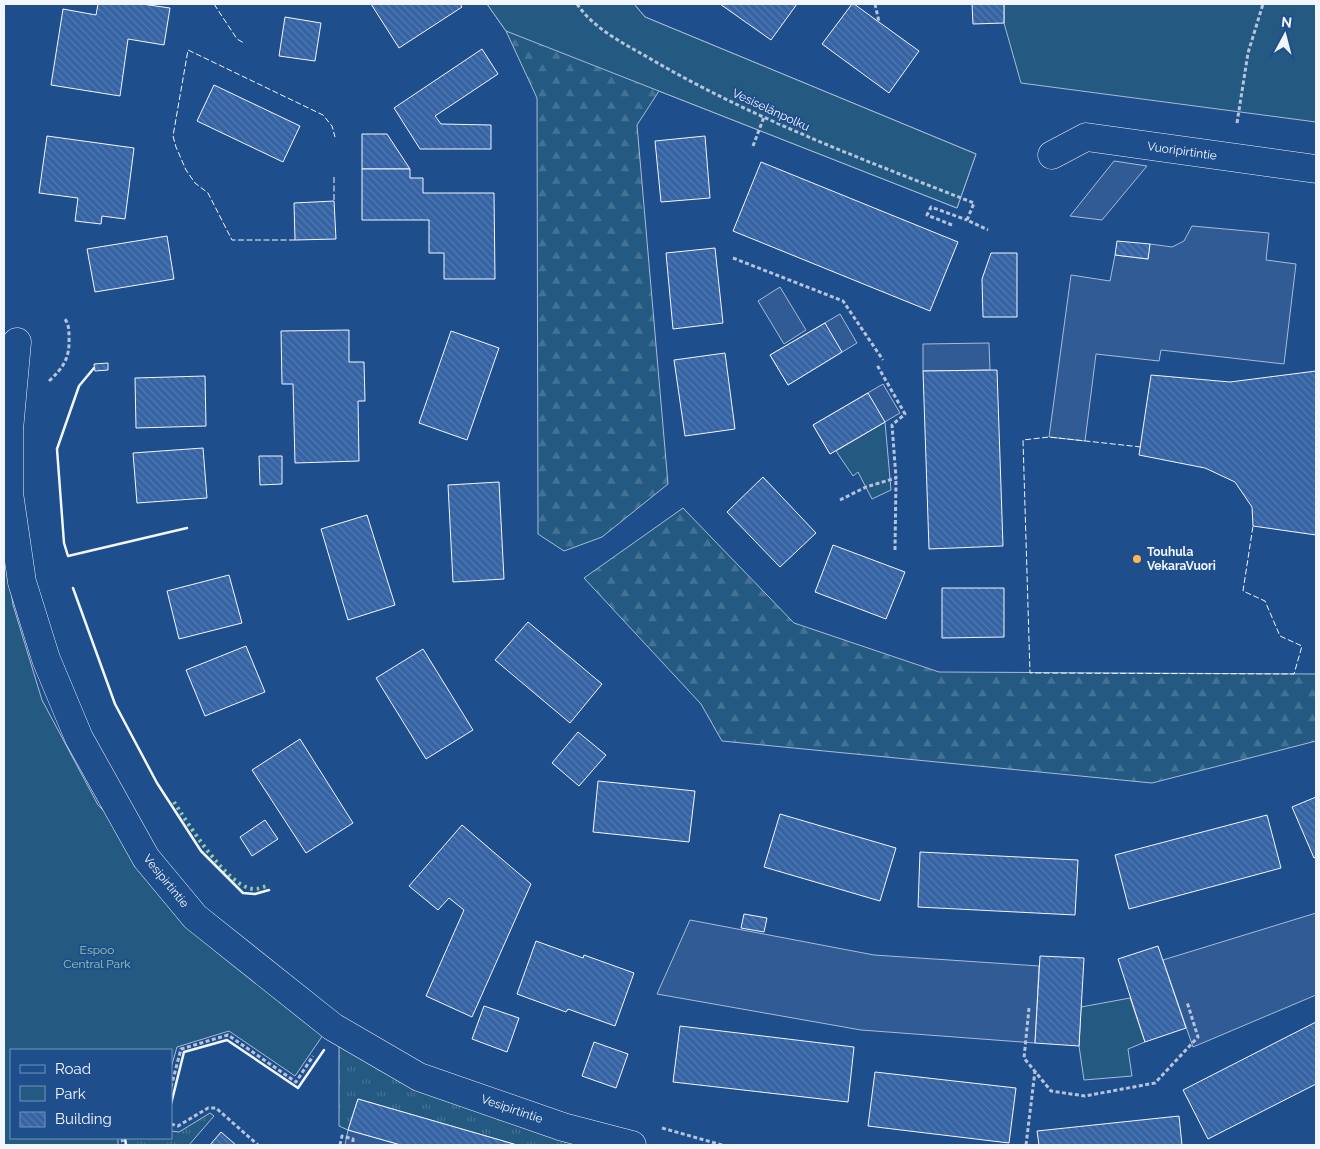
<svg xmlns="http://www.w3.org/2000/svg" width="1320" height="1149" font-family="Raleway,sans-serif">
<defs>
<pattern id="grass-tufts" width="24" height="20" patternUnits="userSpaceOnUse" patternTransform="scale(1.25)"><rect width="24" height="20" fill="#245a82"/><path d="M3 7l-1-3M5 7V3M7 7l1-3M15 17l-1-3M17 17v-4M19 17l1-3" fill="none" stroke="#447295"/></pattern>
<pattern id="forest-firs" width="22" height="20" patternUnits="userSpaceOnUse" patternTransform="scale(1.25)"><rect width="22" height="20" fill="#245a82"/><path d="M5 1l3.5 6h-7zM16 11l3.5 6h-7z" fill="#447295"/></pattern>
<pattern id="building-back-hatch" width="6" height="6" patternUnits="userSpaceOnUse" patternTransform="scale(1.25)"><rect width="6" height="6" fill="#3563a3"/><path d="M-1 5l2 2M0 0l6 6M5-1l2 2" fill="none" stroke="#537ab1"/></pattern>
</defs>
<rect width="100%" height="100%" fill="#1f4e8c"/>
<!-- grass -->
<g fill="url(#grass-tufts)" stroke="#a8bbd7">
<polygon points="339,1045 589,1145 517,1145 358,1099 348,1130 339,1126"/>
<polygon points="210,1113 214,1116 189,1145 126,1145 125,1138 171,1138 171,1131 179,1132"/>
</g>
<!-- forest -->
<g fill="url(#forest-firs)" stroke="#a8bbd7">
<polygon points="487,4 634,4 645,17 976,154 957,208 659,91 637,125 668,484 602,537 564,551 538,534 537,98 506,31"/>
<polygon points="683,508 794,623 939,672 1316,674 1316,741 1152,783 722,741 701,704 584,578"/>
</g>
<!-- green -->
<g fill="#245a82" stroke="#a8bbd7">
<polygon points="487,4 634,4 645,17 976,154 957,208 506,31"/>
<polygon points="1004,4 1316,4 1316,122 1021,83 1004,23"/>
<polygon points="885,422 891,490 872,499 858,472 853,476 836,451"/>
<polygon points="4,546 13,605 42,700 98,805 323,1035 295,1076 229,1031 177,1047 171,1068 171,1050 11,1050 11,1138 118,1138 118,1145 4,1145"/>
<polygon points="1130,998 1145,1042 1128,1049 1132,1076 1084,1080 1079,1046 1081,1007"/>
</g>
<!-- parking -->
<g fill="#305b95" stroke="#a8bbd7">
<polygon points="1114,161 1147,166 1102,220 1070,216"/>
<polygon points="1192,226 1269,233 1266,260 1296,264 1284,364 1161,350 1159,361 1096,354 1085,441 1049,437 1071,275 1110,281 1115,255 1148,259 1150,244 1172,247 1184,241"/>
<polygon points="780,287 806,330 784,344 758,301"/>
<polygon points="840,314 857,343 788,385 770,355"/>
<polygon points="989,343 990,370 923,371 923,344"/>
<polygon points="883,384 900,413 830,454 813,425"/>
<polygon points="1316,913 1316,995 1193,1047 1163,960"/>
<polygon points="690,920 874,955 1039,966 1035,1043 861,1030 657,994"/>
<polygon points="348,1130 401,1145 345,1145"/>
</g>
<!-- building -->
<g fill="url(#building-back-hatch)" stroke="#f2f6ff">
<polygon points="98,4 142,4 170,8 164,45 128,39 120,96 51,85 63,9 96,15"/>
<polygon points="371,4 460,4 462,7 399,48"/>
<polygon points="720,4 797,4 771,40"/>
<polygon points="852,4 854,4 919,51 889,93 822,44"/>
<polygon points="972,4 1004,4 1004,23 973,24"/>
<polygon points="285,17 321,23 315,61 279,56"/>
<polygon points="482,49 498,74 435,116 441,124 491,125 491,149 420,149 394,108"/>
<polygon points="214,85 300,126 283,162 197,121"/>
<polygon points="362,134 387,134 410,169 362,169"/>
<polygon points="47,136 134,148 125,219 102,216 101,224 75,221 78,198 39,193"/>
<polygon points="705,136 710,198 661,202 655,141"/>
<polygon points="761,162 958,242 930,311 733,231"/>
<polygon points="362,169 410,169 410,178 423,178 423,193 494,193 495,279 444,279 444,253 429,253 429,220 362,220"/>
<polygon points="334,201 336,239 295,240 294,203"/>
<polygon points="167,236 174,279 95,292 87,249"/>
<polygon points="1117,241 1150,244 1148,259 1115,255"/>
<polygon points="715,248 723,323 673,329 666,253"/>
<polygon points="991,253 1017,253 1017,317 983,317 982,279"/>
<polygon points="825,323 842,352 788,385 770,355"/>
<polygon points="349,330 349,362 364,362 365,401 358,401 359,461 295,463 293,384 282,384 281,331"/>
<polygon points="451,331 499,348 467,440 419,423"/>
<polygon points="725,353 735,429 685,436 674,360"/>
<polygon points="108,363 108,370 95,371 94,364"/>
<polygon points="997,370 1003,546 929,549 923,371"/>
<polygon points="1316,371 1316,535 1253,526 1252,507 1235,482 1205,468 1139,455 1151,375 1230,382"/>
<polygon points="205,376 206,426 136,428 135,378"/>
<polygon points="868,393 885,422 830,454 813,425"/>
<polygon points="203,448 207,498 137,503 133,453"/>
<polygon points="259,456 282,456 282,484 260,485"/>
<polygon points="763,477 816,533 780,567 727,512"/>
<polygon points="499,482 504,579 453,582 448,485"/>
<polygon points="367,515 395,605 348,620 321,529"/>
<polygon points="833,545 905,572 886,619 815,592"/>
<polygon points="229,575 242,623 179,639 167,591"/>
<polygon points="942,588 1004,588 1004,637 942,638"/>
<polygon points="528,622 602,684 570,723 495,660"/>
<polygon points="246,646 265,692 205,716 186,670"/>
<polygon points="423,649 473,730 426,759 376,678"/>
<polygon points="578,732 606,755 579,786 552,763"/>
<polygon points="300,739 353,823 306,853 252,770"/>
<polygon points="598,781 695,791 689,842 593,832"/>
<polygon points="1316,797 1316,857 1314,858 1292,807"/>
<polygon points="780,814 896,848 880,901 764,867"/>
<polygon points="1267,815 1281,868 1129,909 1115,855"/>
<polygon points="265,820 278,839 252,856 240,837"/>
<polygon points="462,825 531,884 472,1017 426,996 464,910 449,898 438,910 409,886"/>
<polygon points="920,852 1078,860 1075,915 918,907"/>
<polygon points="744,914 767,918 764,932 741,928"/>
<polygon points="536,941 583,958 584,955 634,973 615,1026 568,1009 566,1012 517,994"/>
<polygon points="1158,946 1186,1028 1145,1042 1118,959"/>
<polygon points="1040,956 1084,958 1079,1046 1035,1043"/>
<polygon points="484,1006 519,1018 507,1052 472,1039"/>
<polygon points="1316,1022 1316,1084 1208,1139 1183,1090"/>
<polygon points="680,1026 854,1047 848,1102 673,1082"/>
<polygon points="594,1042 628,1054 616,1088 582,1076"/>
<polygon points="875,1072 1016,1088 1009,1143 868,1126"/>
<polygon points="358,1099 517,1145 401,1145 348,1130"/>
<polygon points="1179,1116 1182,1145 1039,1145 1037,1131"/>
<polygon points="221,1132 236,1145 210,1145"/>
</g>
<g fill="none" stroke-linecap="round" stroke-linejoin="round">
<!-- minor casing -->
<g stroke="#f2f6ff" stroke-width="29">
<g id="minor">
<polyline points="1052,155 1086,137 1316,169"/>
<polyline points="17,342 9,430 9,493 22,582 46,659 79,738 146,858 195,917 333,1027 419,1077 563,1127 632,1145"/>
</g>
</g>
<!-- path -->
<g stroke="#b3c4dc" stroke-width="3" stroke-dasharray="4 2.5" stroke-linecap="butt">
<path d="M577 4C594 29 623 43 649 58 751 118 864 160 974 203L967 220 988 230"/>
<polyline points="875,4 879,22"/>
<polyline points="1237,123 1248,53 1263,4"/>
<polyline points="753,146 764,117"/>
<polyline points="952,225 927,215 931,207 967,220"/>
<polyline points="733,258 843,301 883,360"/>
<path d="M49 381C63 368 70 358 69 338 69 330 69 325 65 319"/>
<polyline points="840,500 866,487 896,478 892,425 905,414 877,365"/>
<polyline points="895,550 896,478"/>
<polyline points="1029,1008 1024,1058 1051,1091 1085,1096 1155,1083 1198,1037 1187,1002"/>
<polyline points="171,1087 181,1049 228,1035 296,1082 313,1056"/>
<polyline points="171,1124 178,1126 208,1108 216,1108 258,1145"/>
<polyline points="662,1128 722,1145"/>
<polyline points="122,1138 123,1145"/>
<polyline points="340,1145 342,1136 353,1139 353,1145"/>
<polyline points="1026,1145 1035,1071"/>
</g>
<!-- minor -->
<use href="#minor" stroke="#1f4e8c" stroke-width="28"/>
<!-- hedge -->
<path stroke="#97c8a6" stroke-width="4" stroke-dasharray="2.5 4" stroke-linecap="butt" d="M174 802C187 822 229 890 255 889 259 889 263 887 267 886"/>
<!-- fence -->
<g stroke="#f2f6ff" stroke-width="1" stroke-dasharray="6 2.5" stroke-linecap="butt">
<polyline points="214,4 237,39 244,43"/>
<polyline points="334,177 334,201"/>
<polyline points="295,240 232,240 208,193 195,183 186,170 176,147 173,136 188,50 323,115 332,126 335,137"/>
<polyline points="1141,447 1049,437 1023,440 1030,673 1294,674 1302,646 1280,636 1265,601 1243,591 1253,526"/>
</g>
<!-- wall -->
<g stroke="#f2f6ff" stroke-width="2.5">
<polyline points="94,368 79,386 57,449 64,543 68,556 187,528"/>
<polyline points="73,588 115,704 157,783 201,851 243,893 255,894 269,890"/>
<polyline points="171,1104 184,1052 227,1040 298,1088 324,1050"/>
<polyline points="125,1138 126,1145"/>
</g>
</g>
<!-- markers -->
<circle fill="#ffb74d" stroke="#1f4e8c" stroke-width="2" cx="1137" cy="559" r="5"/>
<g text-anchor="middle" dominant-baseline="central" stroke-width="4" stroke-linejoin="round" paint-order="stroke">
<!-- street labels -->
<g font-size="12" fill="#f2f6ff" stroke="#1f4e8c">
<text transform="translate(771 110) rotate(25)">Vesiselänpolku</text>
<text transform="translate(1182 151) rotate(8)">Vuoripirtintie</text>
<text transform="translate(166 881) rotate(51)">Vesipirtintie</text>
<text transform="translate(512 1109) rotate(19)">Vesipirtintie</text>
</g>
<!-- poi labels -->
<g font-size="12" font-weight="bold" fill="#f2f6ff" stroke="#1f4e8c" text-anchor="start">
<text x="1147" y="552">Touhula<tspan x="1147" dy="14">VekaraVuori</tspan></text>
</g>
<!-- park labels -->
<g font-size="12" fill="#97c8a6" stroke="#1f4e8c">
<text x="97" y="950">Espoo<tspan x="97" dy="14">Central Park</tspan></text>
</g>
</g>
<!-- border -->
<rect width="1320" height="1149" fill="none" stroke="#f2f6ff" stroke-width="10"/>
<!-- legend -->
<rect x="10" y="1049" width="162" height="90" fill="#1f4e8c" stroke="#7391ba"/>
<rect x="20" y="1065" width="25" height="8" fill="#1f4e8c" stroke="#7391ba"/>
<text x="55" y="1074" font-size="15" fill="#f2f6ff">Road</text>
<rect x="20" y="1086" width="25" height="15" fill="#245a82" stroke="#7391ba"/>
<text x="55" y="1099" font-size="15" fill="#f2f6ff">Park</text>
<rect x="20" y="1112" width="25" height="15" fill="url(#building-back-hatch)" stroke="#7391ba"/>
<text x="55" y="1124" font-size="15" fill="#f2f6ff">Building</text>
<!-- north arrow -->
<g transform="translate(1285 35) rotate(7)" stroke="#1f4e8c" stroke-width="4" paint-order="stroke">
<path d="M0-4L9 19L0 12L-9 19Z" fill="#f2f6ff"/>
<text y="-8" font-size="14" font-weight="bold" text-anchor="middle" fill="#f2f6ff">N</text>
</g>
</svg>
